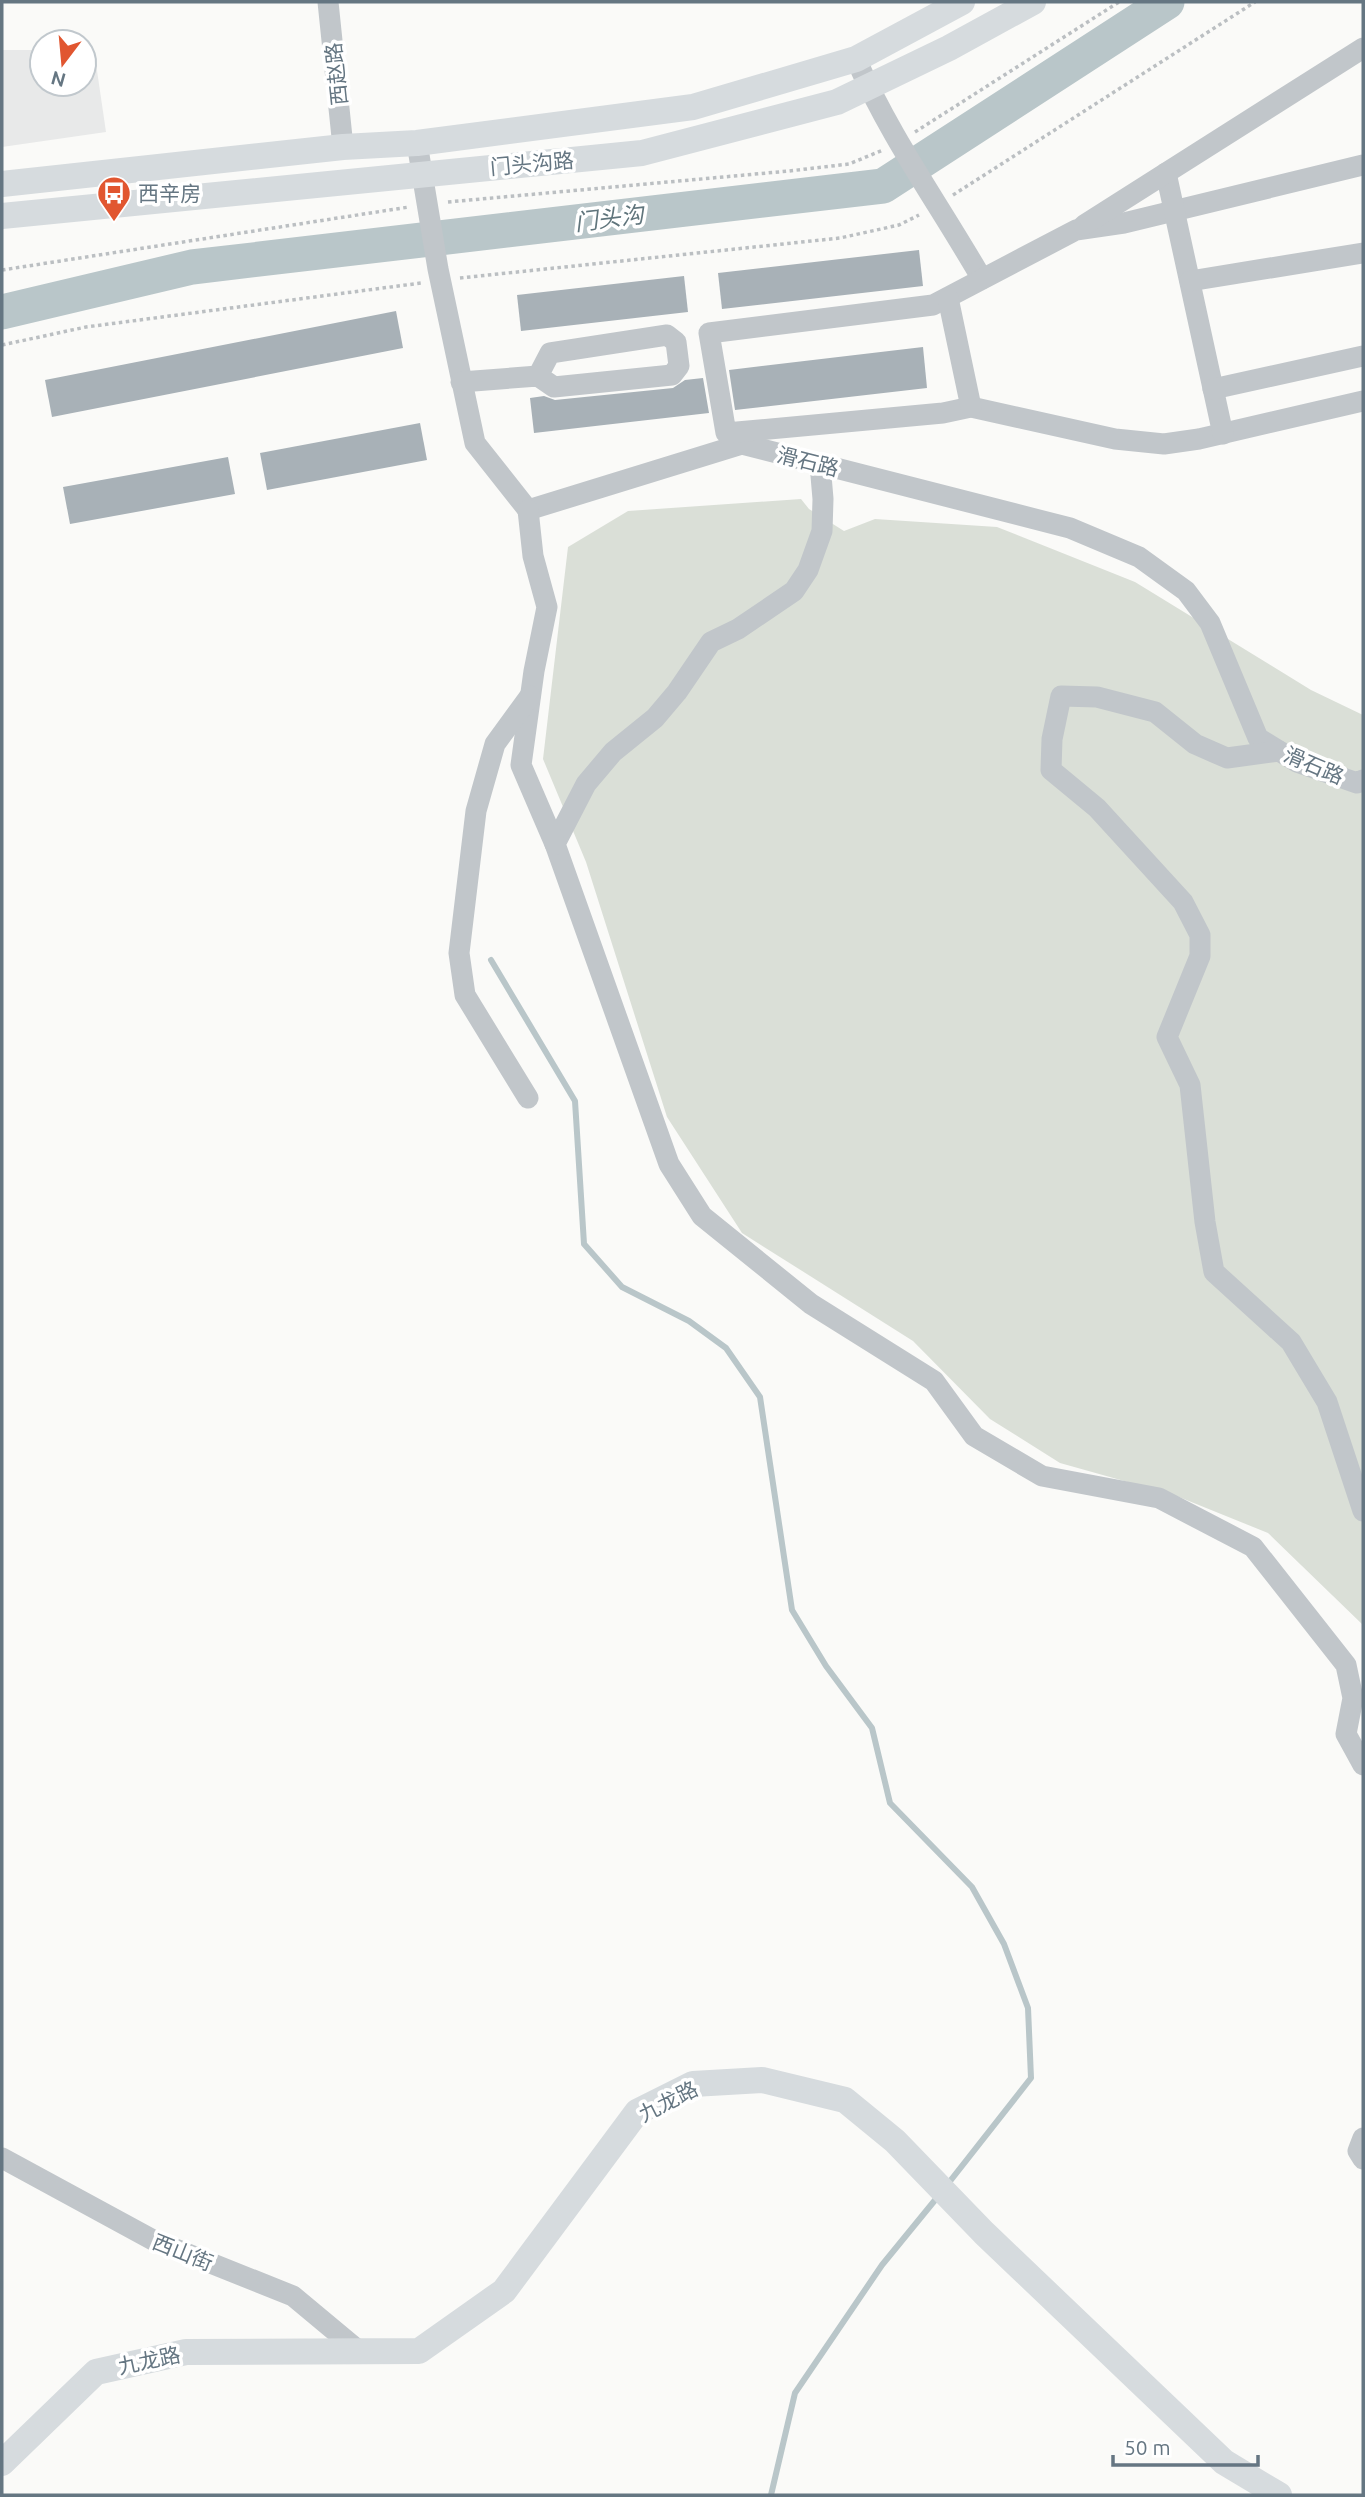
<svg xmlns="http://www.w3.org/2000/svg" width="1365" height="2497" font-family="Ubuntu,'Noto Sans SC',sans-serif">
<rect width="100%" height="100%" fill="#fafaf8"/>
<!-- built -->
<polygon fill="#e8e9e9" points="2,50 42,50 42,84 84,84 84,50 94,50 106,132 2,147"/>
<!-- green -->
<polygon fill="#dadfd7" points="801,499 809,509 844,531 875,519 997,527 1135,582 1311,690 1363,715 1363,1625 1268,1533 1174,1495 1060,1463 990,1419 913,1341 742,1233 667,1117 586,862 543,759 568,547 628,511"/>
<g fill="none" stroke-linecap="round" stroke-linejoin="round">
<!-- stream -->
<g stroke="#b9c6c9" stroke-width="6">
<polyline points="491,960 575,1101 584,1244 622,1287 689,1321 726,1348 760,1397 792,1610 826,1666 872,1728 890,1803 972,1887 1004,1944 1028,2008 1031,2078 947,2185"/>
<polyline points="771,2495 795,2393 882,2265 940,2194"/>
</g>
<!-- river -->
<polyline stroke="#b9c6c9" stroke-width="35" points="2,312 192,267 883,186 1167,2"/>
</g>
<!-- building -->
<g fill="#a8b1b7">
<polygon points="919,250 923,286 722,309 718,273"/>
<polygon points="684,276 688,312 521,331 517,295"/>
<polygon points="396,311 403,348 52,417 45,380"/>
<polygon points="923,347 927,388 735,410 729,370"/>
<polygon points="703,378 709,413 534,433 530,398 544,396 555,400 673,388 685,380"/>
<polygon points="420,423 427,460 267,490 260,453"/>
<polygon points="228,457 235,494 70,524 63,487"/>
</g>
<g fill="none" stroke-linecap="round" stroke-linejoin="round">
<!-- path -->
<g stroke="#bbbfc2" stroke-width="3.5" stroke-dasharray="3.5 3.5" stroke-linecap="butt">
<polyline points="915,132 1119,2"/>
<polyline points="953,195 1255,2"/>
<polyline points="448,202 789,171 849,164 883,150"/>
<polyline points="2,270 409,207"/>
<polyline points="460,278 840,238 899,225 919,215"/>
<polyline points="2,345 86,327 421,283"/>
</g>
<!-- minor -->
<g stroke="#c1c6ca" stroke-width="21">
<polyline points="328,2 343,147"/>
<path d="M856 59C890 137 940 206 982 279"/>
<polyline points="417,143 438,269 475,443 528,510 742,444 1070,528 1139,557 1186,591 1210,623 1258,738 1297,762 1357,783 1363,780"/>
<polyline points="1363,165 1124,223 1076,230 933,305 709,333 726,433 943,413 971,407 1115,439 1164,444 1199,439 1363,401"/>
<polyline points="1166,173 1223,434"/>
<polyline points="1084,225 1363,48"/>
<polyline points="1190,281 1363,253"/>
<polyline points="948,298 971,407"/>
<polyline points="461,382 538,376 554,387 672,375 679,366 676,342 667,335 550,353 538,376"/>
<polyline points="1213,389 1363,356"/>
<polyline points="820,464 823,499 822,531 808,570 794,591 738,629 711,642 677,692 655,718 613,752 586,784 555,844 669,1164 702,1216 811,1304 934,1381 974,1436 1042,1476 1159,1498 1253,1547 1346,1665 1353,1698 1346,1734 1363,1765"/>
<polyline points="528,510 533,556 547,607 534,671 521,765 555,844"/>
<polyline points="1279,751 1227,758 1195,744 1155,712 1097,697 1061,696 1052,739 1051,770 1097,808 1183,902 1200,935 1200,956 1167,1037 1190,1085 1205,1222 1214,1272 1291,1342 1327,1402 1363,1511"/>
<polyline points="528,1098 465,995 459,953 476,811 495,744 530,696"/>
<polyline points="1363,2138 1358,2151 1363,2159"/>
<polyline points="2,2158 153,2240 293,2296 359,2351"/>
</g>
<!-- major -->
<g stroke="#d6dbde" stroke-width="26">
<polyline points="2,184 343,147 417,143 693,107 856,59 962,2"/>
<polyline points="2,216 642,153 837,102 949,48 1033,2"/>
<polyline points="2,2463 96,2372 186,2352 419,2351 504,2291 637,2112 693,2084 762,2080 845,2100 895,2141 984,2233 1224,2462 1279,2495"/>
</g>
</g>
<!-- icons -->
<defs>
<g id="bus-pin" transform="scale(1.75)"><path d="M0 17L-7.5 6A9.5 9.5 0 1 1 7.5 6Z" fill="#e15630" stroke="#fff"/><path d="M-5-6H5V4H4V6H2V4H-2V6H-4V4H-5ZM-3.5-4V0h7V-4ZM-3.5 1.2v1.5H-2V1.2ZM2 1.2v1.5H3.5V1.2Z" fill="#fff"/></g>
</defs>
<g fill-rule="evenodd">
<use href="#bus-pin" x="114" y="193"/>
</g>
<g text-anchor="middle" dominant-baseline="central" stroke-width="7" stroke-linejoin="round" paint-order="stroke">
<!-- street labels -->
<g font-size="21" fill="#657682" stroke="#fff">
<text transform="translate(336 74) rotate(-96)">西赵路</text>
<text transform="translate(532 163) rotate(-5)">门头沟路</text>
<text transform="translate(808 461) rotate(14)">滑石路</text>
<text transform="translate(1314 765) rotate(23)">滑石路</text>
<text transform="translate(668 2101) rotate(-27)">九龙路</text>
<text transform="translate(183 2252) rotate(22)">西山街</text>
<text transform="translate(149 2360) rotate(-12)">九龙路</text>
</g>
<!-- poi labels -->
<g font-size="21" fill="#657682" stroke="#fff" text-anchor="start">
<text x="138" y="193">西辛房</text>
</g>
<!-- water labels -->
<g font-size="23" font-style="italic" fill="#60757c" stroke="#fff">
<text transform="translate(609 218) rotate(-7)">门头沟</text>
</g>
</g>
<!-- border -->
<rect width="1365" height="2497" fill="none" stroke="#657682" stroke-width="7"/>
<!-- north arrow -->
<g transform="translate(63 63) rotate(196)"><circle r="33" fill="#ffffff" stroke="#c1c8cd" stroke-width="2"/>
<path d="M0-5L12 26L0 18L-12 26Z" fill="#e15630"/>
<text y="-10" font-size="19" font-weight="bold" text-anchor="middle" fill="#657682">N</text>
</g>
<!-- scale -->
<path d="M1113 2455v10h145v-10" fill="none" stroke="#657682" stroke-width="3.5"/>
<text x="1124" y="2455" font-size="21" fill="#657682" stroke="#ffffff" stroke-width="5" paint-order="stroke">50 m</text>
</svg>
